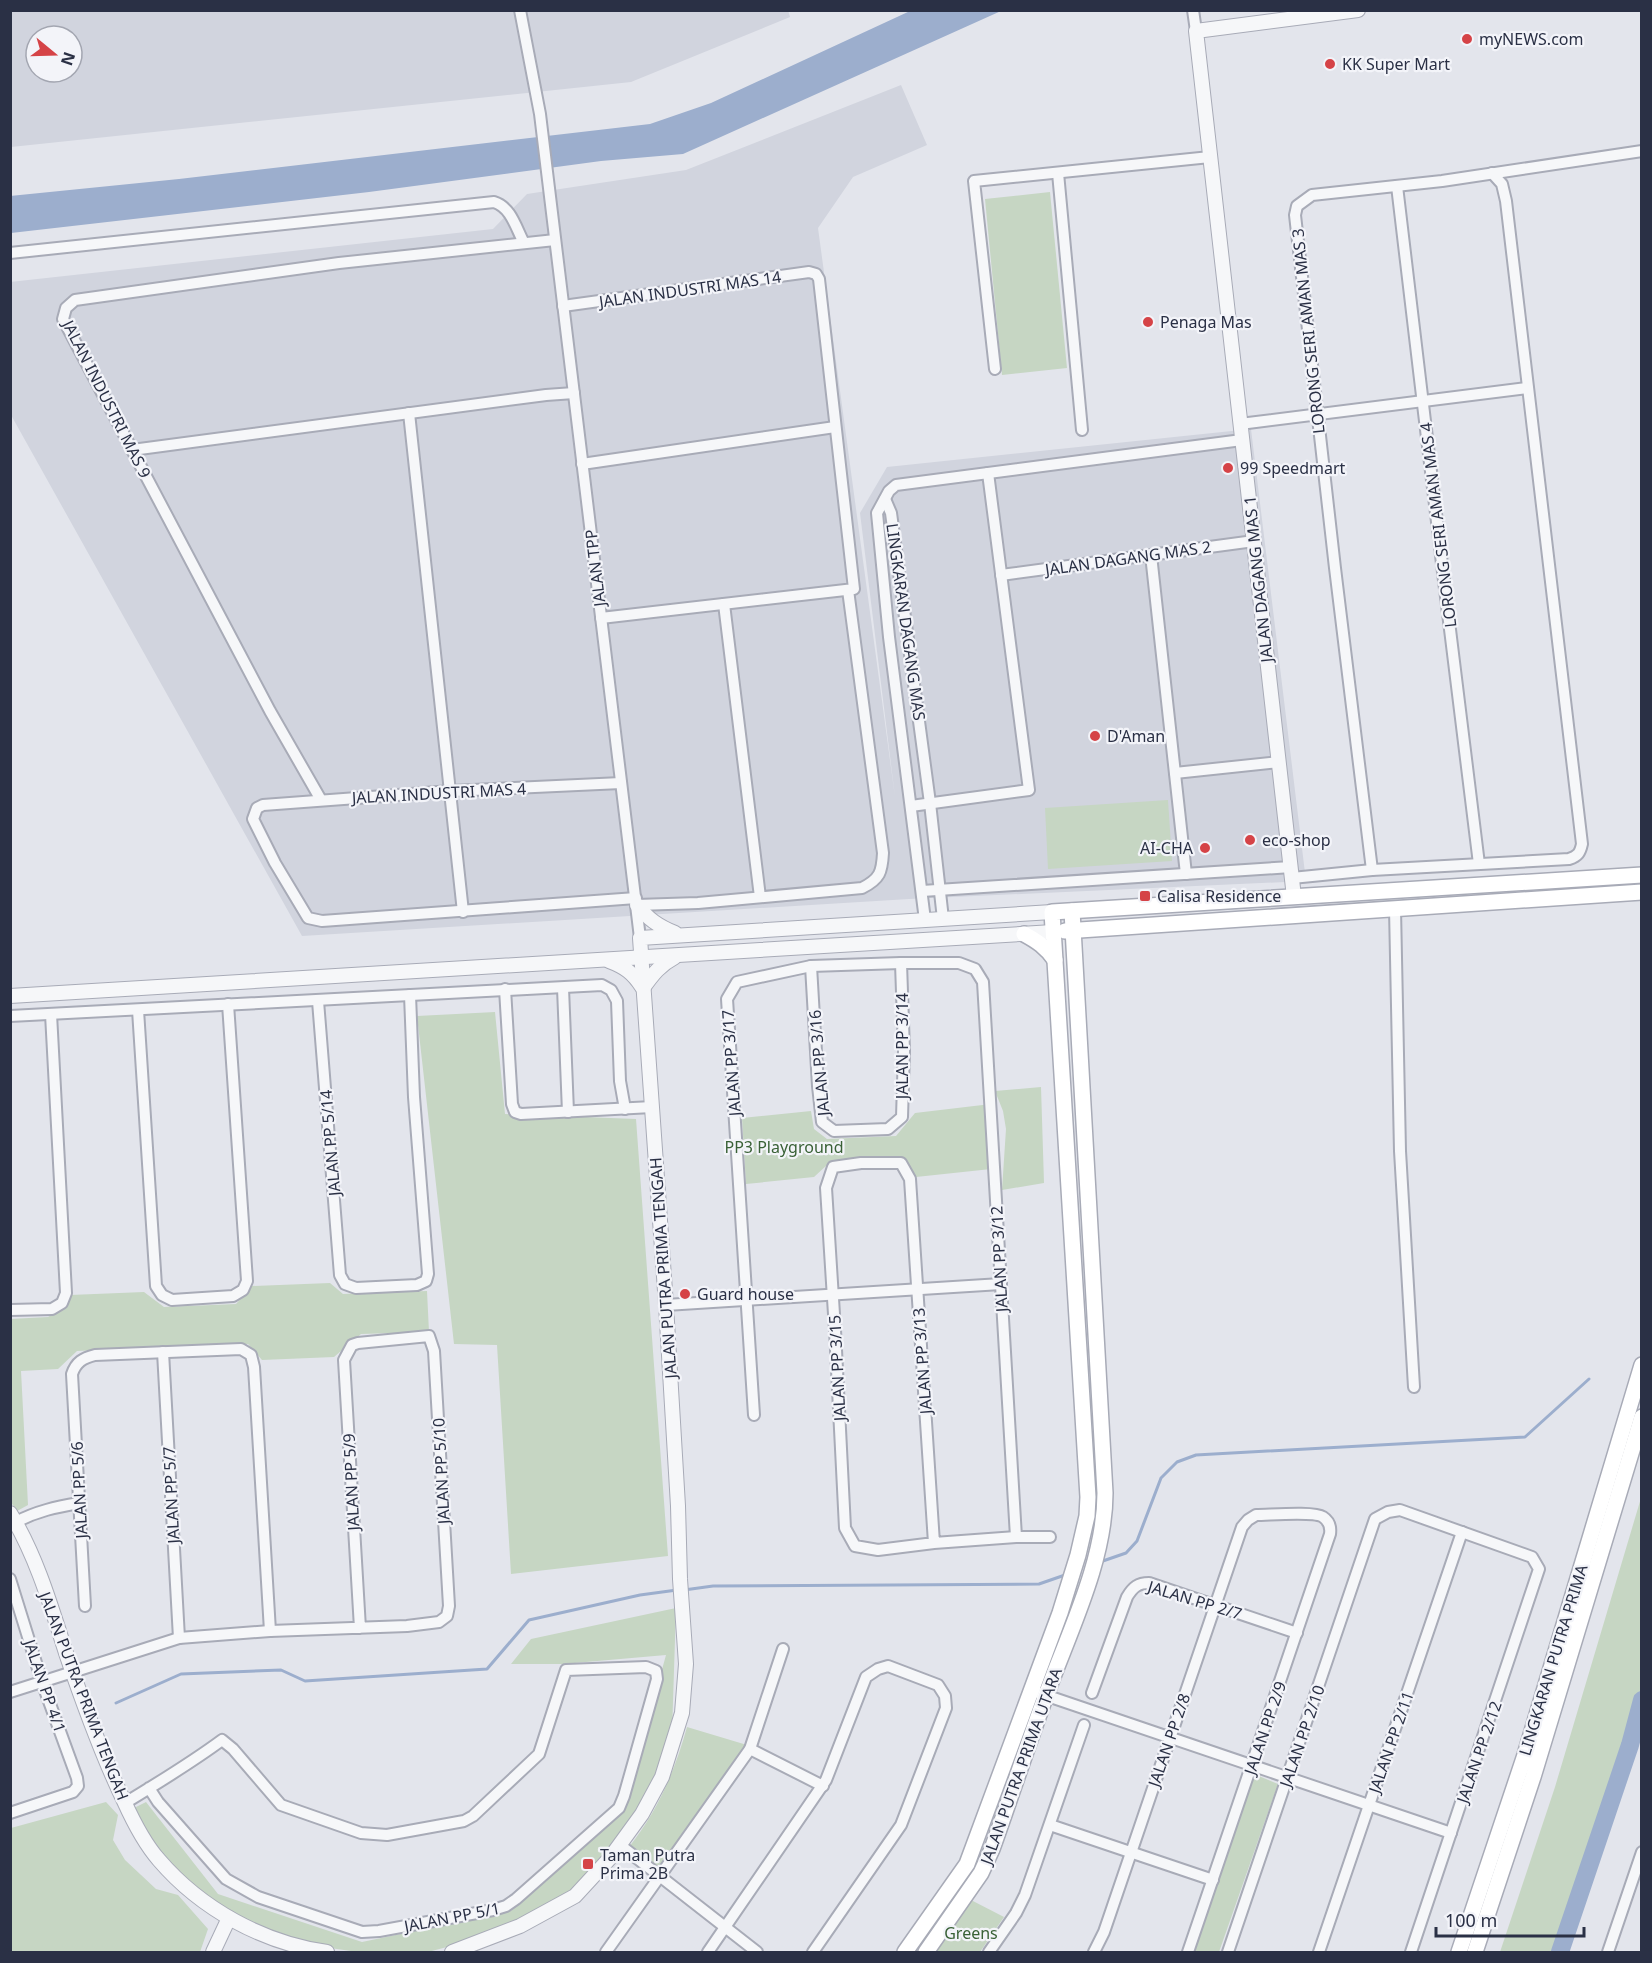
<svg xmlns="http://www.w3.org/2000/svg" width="1652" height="1963" font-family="'Noto Sans',sans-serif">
<rect width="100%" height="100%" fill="#e3e5ec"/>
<!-- built -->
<g fill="#d1d4de" fill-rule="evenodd">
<path d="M788 10 790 17 631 82 11 147 10 11ZM36 36H72V72H36Z"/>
<polygon points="901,85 927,145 853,177 818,228 895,797 860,513 887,467 1251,429 1306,881 909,899 302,936 11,415 10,282 493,229 527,194 686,170"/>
</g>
<!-- green -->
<g fill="#c6d6c3">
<polygon points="1050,192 1067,368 1002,375 985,199"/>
<polygon points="1168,800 1172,861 1048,869 1045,808"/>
<polygon points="495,1012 505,1114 636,1119 668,1556 511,1574 497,1345 454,1344 417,1016"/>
<polygon points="1041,1087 1044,1183 1002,1190 1006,1129 1003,1111 995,1091"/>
<polygon points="991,1104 991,1169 916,1177 902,1161 827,1165 814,1177 746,1184 742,1118 811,1111 814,1129 827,1139 896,1136 915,1113"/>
<polygon points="330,1283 343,1294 427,1291 429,1332 361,1334 334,1357 262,1360 248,1344 77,1351 58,1369 21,1371 28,1505 17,1511 10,1501 10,1319 48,1317 59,1311 70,1295 144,1292 164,1307 236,1304 252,1286"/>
<polygon points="1641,1498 1641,1708 1612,1805 1563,1952 1500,1952 1555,1787"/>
<polygon points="676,1608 672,1733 643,1805 606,1857 569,1895 485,1937 428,1952 358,1952 309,1945 261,1929 193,1889 158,1854 132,1809 146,1802 218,1894 362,1942 511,1911 623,1812 666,1655 563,1664 511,1664 531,1639"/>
<path d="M687 1727 747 1745 659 1872 629 1847C657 1812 675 1771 687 1727Z"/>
<polygon points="1254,1774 1278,1784 1219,1952 1192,1952"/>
<polygon points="106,1802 118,1815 113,1840 125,1860 156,1889 178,1895 208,1929 200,1952 11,1952 11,1828"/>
<polygon points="971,1900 1004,1917 980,1952 933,1952"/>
</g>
<!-- water -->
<polygon fill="#9caecd" points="910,11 1001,11 683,154 601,161 369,192 11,233 10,196 179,179 650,124 711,103"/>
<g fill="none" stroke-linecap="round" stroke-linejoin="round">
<!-- stream -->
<g stroke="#9caecd" stroke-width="3">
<polyline points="1100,1562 1126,1553 1137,1541 1161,1478 1177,1462 1196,1455 1525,1437 1589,1379"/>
<polyline points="684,1590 713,1586 1039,1584 1065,1575"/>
<polyline points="116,1703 181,1674 281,1670 305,1681 487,1669 529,1620 640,1595 677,1590"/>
</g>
<!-- river -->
<polyline stroke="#9caecd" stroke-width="18" points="1560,1952 1630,1745 1642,1700"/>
<!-- minor casing -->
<g stroke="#a8abb7" stroke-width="14">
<g id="minor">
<polyline points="520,10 540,114 640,938"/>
<polyline points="1193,10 1196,31"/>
<polyline points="1058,173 1082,430"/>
<polyline points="1397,186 1445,589 1479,864"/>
<path d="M10 253 494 202C511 207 516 228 524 243"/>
<polyline points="563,306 809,272 816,274 819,279 854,589 601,618"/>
<polyline points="995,369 974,181 1210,157"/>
<polyline points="409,413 463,912"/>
<polyline points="1240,424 1527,388"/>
<polyline points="132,450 546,395 574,393"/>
<polyline points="582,464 835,427"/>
<polyline points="885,499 891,513 930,803 943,919"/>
<polyline points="1151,555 1186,874"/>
<polyline points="1001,575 1254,541"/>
<polyline points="724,604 760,897"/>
<polyline points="1175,773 1279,762"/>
<polyline points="621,783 451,791 263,805 257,808 253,819 275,863 308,918 322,921 636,898"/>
<polyline points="321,800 270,711 63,319 66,308 75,300 339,263 555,240"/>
<polyline points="911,806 1029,790 988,473"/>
<polyline points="1372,870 1335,568 1295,215 1297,206 1312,195 1442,181 1642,151"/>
<path d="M1292 878 1372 870 1569 859C1578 856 1580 853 1582 844L1506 201 1502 184 1492 173"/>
<polyline points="922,891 1291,867"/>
<path d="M637 905 698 903 862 888C880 879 882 872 883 853L848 590"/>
<polyline points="1395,909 1400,1151 1414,1387"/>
<polyline points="925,920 889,637 877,513 889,491 896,485 1242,440"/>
<polyline points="811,966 818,1086 822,1122 834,1131 888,1129 902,1117 904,1051 901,963"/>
<polyline points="563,988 568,1112"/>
<polyline points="505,989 512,1104 515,1112 521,1114 652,1107"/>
<polyline points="318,1001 340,1275 345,1284 356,1288 417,1285 426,1281 428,1274 414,1097 410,995"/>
<polyline points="138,1010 156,1286 162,1295 172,1300 233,1296 243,1290 247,1281 228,1004"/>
<polyline points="10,1016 602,985 611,990 617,1001 620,1081 625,1109"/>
<polyline points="666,1305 1001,1284"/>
<polyline points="10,1310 52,1309 62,1303 66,1293 51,1014"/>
<polyline points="163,1352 179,1638"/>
<polyline points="754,1415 727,999 737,982 811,966 901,963 959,963 975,969 983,982 1016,1537"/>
<path d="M16 1522C37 1511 56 1507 79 1503"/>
<polyline points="934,1543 910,1179 901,1163 861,1163 833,1167 826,1188 835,1330 845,1528 855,1546 878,1550 934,1543 1016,1537 1050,1537"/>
<polyline points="10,1579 42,1682 77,1778 78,1786 73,1792 10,1813"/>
<path d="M85 1606 72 1374C76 1362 83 1358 95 1355L241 1349 251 1355 254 1367 270 1631"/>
<polyline points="1030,1690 1451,1833"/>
<polyline points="10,1692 179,1638 270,1631 407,1626 439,1622 447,1616 449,1606 434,1351 429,1336 358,1343 352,1345 344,1360 360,1628"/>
<path d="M1092 1693 1127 1597C1133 1587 1138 1583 1149 1583L1297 1633"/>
<polyline points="750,1749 823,1786"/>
<path d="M125 1803C158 1783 191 1763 222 1740L233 1749 281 1805 361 1833 387 1835 464 1821 473 1816 539 1754 566 1670 646 1667 656 1671 657 1679 624 1796 619 1808 516 1899 506 1906 493 1910 379 1931 362 1932 258 1897 226 1879 158 1802 149 1788"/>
<polyline points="1050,1825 1213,1880"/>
<polyline points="620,1845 757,1952"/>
<polyline points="606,1952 750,1749 783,1649"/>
<polyline points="708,1952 826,1780 866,1677 878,1669 888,1666 938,1685 945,1696 946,1708 901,1825 813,1952"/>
<polyline points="989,1952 1016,1913 1025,1895 1084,1725"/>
<path d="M1094 1952 1104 1932 1242 1527 1248 1520 1256 1515C1270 1515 1314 1511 1323 1517 1329 1521 1331 1527 1330 1534L1188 1952"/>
<polyline points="1228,1952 1375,1519 1388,1512 1400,1510 1532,1557 1539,1569 1411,1952"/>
<polyline points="1319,1952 1462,1532"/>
<polyline points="1608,1952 1642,1852"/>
</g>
</g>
<!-- tertiary casing -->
<g stroke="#a8abb7" stroke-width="16">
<g id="tertiary">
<polyline points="1294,897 1196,31 1358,10"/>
<path d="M637 905C648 919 658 926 675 933"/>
<path d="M609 961C625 967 633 973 642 987"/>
<path d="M643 988C653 974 660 965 675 957"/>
<polyline points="10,996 1053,932"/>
<path d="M10 1513C36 1555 51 1606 66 1653 83 1703 101 1753 124 1801 133 1821 144 1843 159 1860 201 1909 263 1943 327 1952"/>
<polyline points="213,1952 229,1918"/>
<polyline points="452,1952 520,1926 575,1896 610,1858 642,1814 662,1777 682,1713 686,1664 680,1579 678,1506 666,1305 640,938 1052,912"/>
</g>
</g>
<!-- secondary casing -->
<g stroke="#a8abb7" stroke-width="18">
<g id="secondary">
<polyline points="1065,931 1642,892"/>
<path d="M1024 934C1037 941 1046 947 1055 960"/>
<polyline points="905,1952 967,1864 1060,1613 1078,1555 1087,1516 1088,1497 1052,912 1642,875"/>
<path d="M926 1952 981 1873 992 1849C1011 1796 1028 1743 1048 1690 1071 1628 1105 1559 1105 1493L1072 911"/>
<polyline points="1459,1952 1525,1755 1642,1365"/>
<polyline points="1475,1952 1533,1777 1642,1417"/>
</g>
</g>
<!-- minor -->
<use href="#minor" stroke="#f6f7f9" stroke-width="10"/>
<!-- tertiary -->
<use href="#tertiary" stroke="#f6f7f9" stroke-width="14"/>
<!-- secondary -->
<use href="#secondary" stroke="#fff" stroke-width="15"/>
</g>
<!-- markers -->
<g fill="#d54347" stroke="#f3f4f9" stroke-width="2">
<circle cx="1467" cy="39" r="6"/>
<circle cx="1330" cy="64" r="6"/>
<circle cx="1148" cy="322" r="6"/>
<circle cx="1228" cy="468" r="6"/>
<circle cx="1095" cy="736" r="6"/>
<circle cx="1250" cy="840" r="6"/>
<circle cx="1205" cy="848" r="6"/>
<rect x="1139" y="890" width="12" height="12" rx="3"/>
<circle cx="685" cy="1294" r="6"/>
<rect x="582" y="1858" width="12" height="12" rx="3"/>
</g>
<g text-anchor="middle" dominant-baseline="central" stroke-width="4.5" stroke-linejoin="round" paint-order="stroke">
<!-- poi labels -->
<g font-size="16" fill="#2a3045" stroke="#f3f4f9" text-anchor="start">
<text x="1479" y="39">myNEWS.com</text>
<text x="1342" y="64">KK Super Mart</text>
<text x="1160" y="322">Penaga Mas</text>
<text x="1240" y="468">99 Speedmart</text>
<text x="1107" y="736">D'Aman</text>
<text x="1262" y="840">eco-shop</text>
<text x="1193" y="848" text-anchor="end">AI-CHA</text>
<text x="1157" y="896">Calisa Residence</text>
<text x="697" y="1294">Guard house</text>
<text x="600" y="1855">Taman Putra<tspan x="600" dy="18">Prima 2B</tspan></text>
</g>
<!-- street labels -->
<g font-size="16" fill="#2a3045" stroke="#f3f4f9">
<text transform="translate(690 289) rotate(-8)">JALAN INDUSTRI MAS 14</text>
<text transform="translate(1308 331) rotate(-96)">LORONG SERI AMAN MAS 3</text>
<text transform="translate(107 399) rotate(63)">JALAN INDUSTRI MAS 9</text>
<text transform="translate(1438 525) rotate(-97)">LORONG SERI AMAN MAS 4</text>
<text transform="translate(1128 558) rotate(-8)">JALAN DAGANG MAS 2</text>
<text transform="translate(595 568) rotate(-97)">JALAN TPP</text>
<text transform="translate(1258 579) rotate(-96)">JALAN DAGANG MAS 1</text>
<text transform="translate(906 622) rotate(82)">LINGKARAN DAGANG MAS</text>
<text transform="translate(439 793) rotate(-3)">JALAN INDUSTRI MAS 4</text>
<text transform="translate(902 1046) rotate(-90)">JALAN PP 3/14</text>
<text transform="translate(731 1063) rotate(-94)">JALAN PP 3/17</text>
<text transform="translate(819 1063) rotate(-95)">JALAN PP 3/16</text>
<text transform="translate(330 1143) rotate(-95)">JALAN PP 5/14</text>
<text transform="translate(999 1259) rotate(-93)">JALAN PP 3/12</text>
<text transform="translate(663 1268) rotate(-94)">JALAN PUTRA PRIMA TENGAH</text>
<text transform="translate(922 1361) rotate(-94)">JALAN PP 3/13</text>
<text transform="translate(837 1368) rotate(-93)">JALAN PP 3/15</text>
<text transform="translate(441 1471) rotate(-93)">JALAN PP 5/10</text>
<text transform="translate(351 1482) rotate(-93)">JALAN PP 5/9</text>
<text transform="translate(79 1490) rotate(-93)">JALAN PP 5/6</text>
<text transform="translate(171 1495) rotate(-93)">JALAN PP 5/7</text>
<text transform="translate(1195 1600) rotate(17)">JALAN PP 2/7</text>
<text transform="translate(1553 1660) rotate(-73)">LINGKARAN PUTRA PRIMA</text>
<text transform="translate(45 1686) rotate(71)">JALAN PP 4/1</text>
<text transform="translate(84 1696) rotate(69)">JALAN PUTRA PRIMA TENGAH</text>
<text transform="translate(1265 1728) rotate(-71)">JALAN PP 2/9</text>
<text transform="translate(1302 1736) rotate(-71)">JALAN PP 2/10</text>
<text transform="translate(1169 1740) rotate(-71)">JALAN PP 2/8</text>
<text transform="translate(1391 1742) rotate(-71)">JALAN PP 2/11</text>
<text transform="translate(1479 1752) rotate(-71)">JALAN PP 2/12</text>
<text transform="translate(1021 1766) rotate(-70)">JALAN PUTRA PRIMA UTARA</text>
<text transform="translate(452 1917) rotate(-11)">JALAN PP 5/1</text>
</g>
<!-- park labels -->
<g font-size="16" fill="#396136" stroke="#f3f4f9">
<text x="784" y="1147">PP3 Playground</text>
<text x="971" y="1933">Greens</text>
</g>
</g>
<!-- border -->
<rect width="1652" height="1963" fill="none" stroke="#2a3045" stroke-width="24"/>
<!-- north arrow -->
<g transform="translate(54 54) rotate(109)"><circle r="28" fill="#f3f4f9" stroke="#a3a6b1" stroke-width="1.5"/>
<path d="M0-4.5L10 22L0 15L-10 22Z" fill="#d54347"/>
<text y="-9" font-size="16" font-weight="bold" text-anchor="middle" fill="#2a3045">N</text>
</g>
<!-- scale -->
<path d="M1436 1927v9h148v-9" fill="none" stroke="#2a3045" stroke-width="3"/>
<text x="1445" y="1927" font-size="18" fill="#2a3045" stroke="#f3f4f9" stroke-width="4.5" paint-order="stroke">100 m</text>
</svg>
